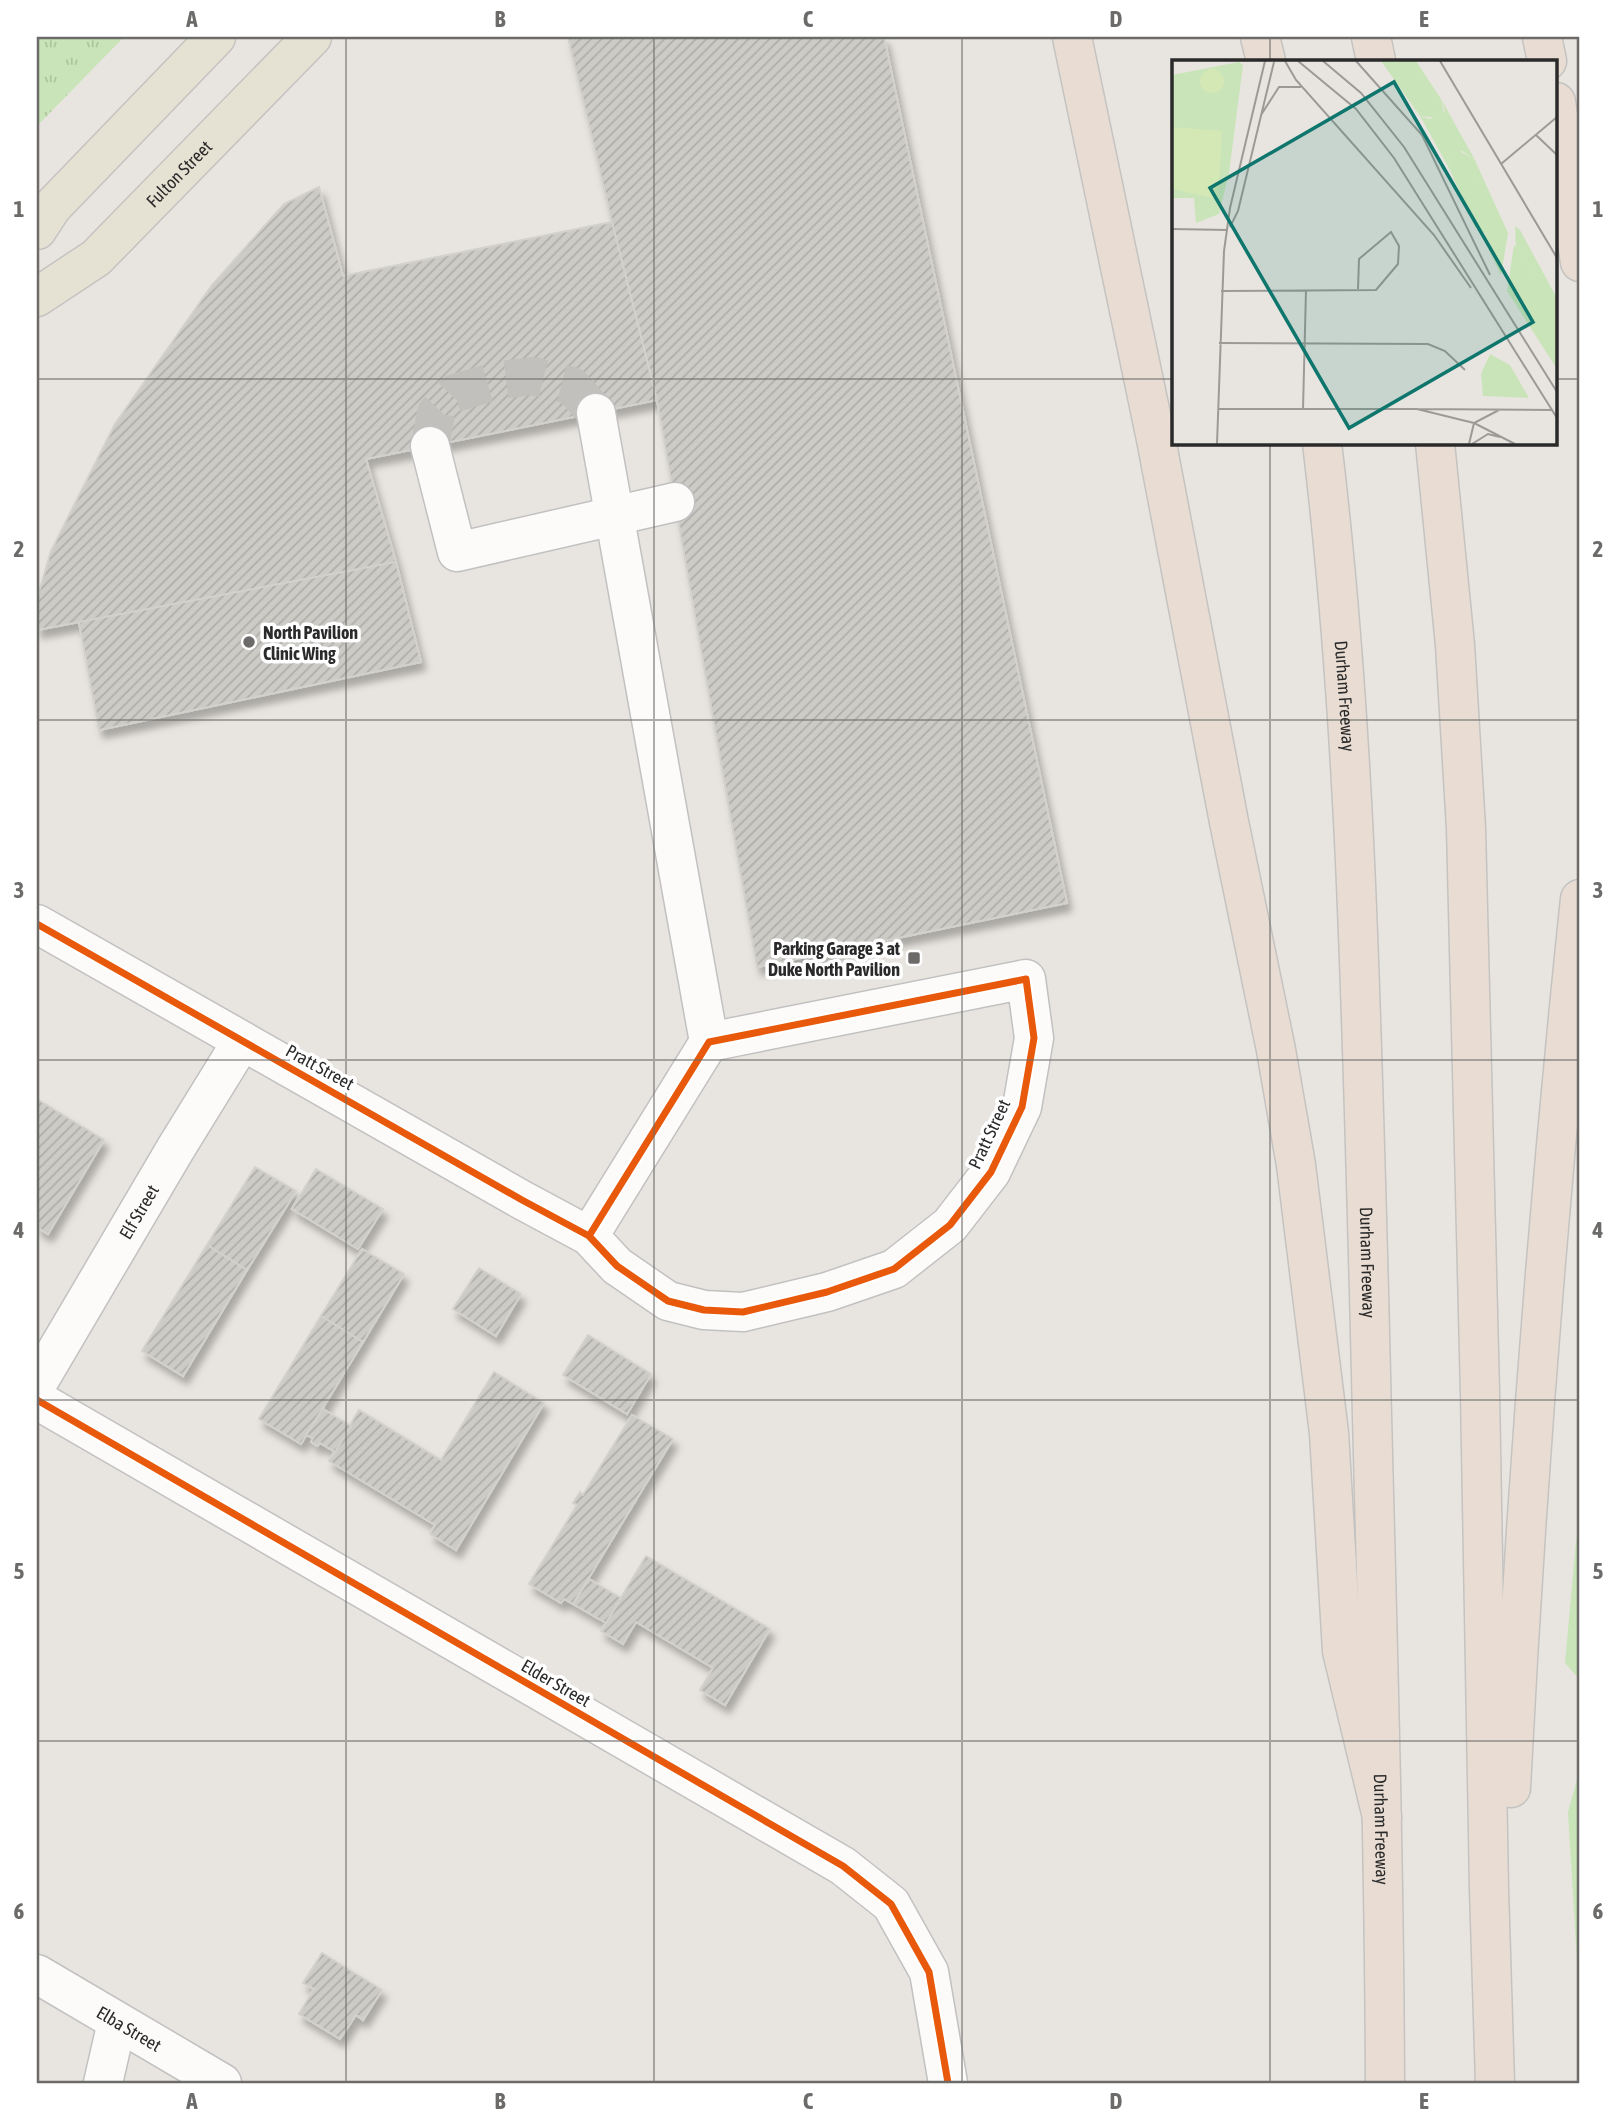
<svg xmlns="http://www.w3.org/2000/svg" width="1617" height="2120" font-family="'Asap Condensed',sans-serif">
<defs>
<pattern id="park-tufts" width="24" height="20" patternUnits="userSpaceOnUse" patternTransform="scale(1.75)"><rect width="24" height="20" fill="#c9e4b8"/><path d="M3 7l-1-3M5 7V3M7 7l1-3M15 17l-1-3M17 17v-4M19 17l1-3" fill="none" stroke="#adc49e"/></pattern>
<pattern id="building-hatch" width="6" height="6" patternUnits="userSpaceOnUse" patternTransform="scale(1.75)"><rect width="6" height="6" fill="#cdcbc6"/><path d="M-1 1l2-2M0 6l6-6M5 7l2-2" fill="none" stroke="#b0aeaa"/></pattern>
<filter id="shadow"><feDropShadow dx="4.5" dy="8" stdDeviation="3.5" flood-color="#0004"/></filter>
</defs>
<rect width="100%" height="100%" fill="#e8e5e0"/>
<!-- grass -->
<g fill="#c9e4b8">
<polygon points="1580,1520 1580,1680 1565,1663 1576,1541"/>
<polygon points="1580,1769 1580,2012 1568,1812"/>
</g>
<!-- park -->
<polygon fill="url(#park-tufts)" points="37,37 124,37 37,126"/>
<!-- building -->
<g fill="url(#building-hatch)" stroke="#d3d1cc" stroke-width="2" filter="url(#shadow)">
<polygon points="568,37 884,37 1067,903 757,967 657,400 612,222"/>
<polygon points="319,187 343,276 612,222 657,400 366,459 396,562 37,630 37,599 51,551 115,424 212,285 284,204"/>
<polygon points="396,562 421,662 99,730 79,622"/>
<polygon points="37,1099 104,1140 48,1234 37,1227"/>
<polygon points="255,1167 296,1191 247,1270 207,1245"/>
<polygon points="316,1169 383,1209 358,1249 292,1209"/>
<polygon points="207,1245 247,1270 183,1376 142,1351"/>
<polygon points="362,1249 404,1274 363,1342 321,1316"/>
<polygon points="479,1268 521,1294 496,1336 453,1309"/>
<polygon points="321,1316 363,1342 301,1444 259,1419"/>
<polygon points="588,1335 651,1374 627,1414 563,1375"/>
<polygon points="494,1372 544,1403 456,1550 430,1534 435,1525 329,1461 359,1410 441,1460"/>
<polygon points="323,1409 351,1426 335,1452 320,1443 317,1446 311,1442 313,1438 306,1435"/>
<polygon points="632,1415 673,1439 573,1604 564,1599 561,1603 529,1584 577,1505 573,1503 580,1492 583,1495"/>
<polygon points="646,1556 770,1629 725,1705 700,1690 713,1668 636,1622 623,1644 601,1631"/>
<polygon points="589,1579 621,1598 606,1623 573,1604"/>
<polygon points="322,1953 382,1990 363,2020 356,2015 340,2039 299,2014 314,1989 303,1983"/>
</g>
<g fill="none" stroke-linecap="round" stroke-linejoin="round">
<!-- minor-tunnel -->
<polyline stroke="#c2c0bc" stroke-width="38" stroke-dasharray="38 19" stroke-linecap="butt" points="430,446 436,413 455,393 500,380 533,376 572,386 596,413"/>
<!-- minor casing -->
<g stroke="#c2c1c1" stroke-width="41">
<g id="minor">
<polyline points="596,413 709,1042"/>
<polyline points="430,446 457,552 675,502"/>
<polyline points="37,924 522,1200 589,1236 617,1266 668,1301 704,1310 743,1312 827,1292 894,1269 950,1225 991,1172 1022,1107 1034,1038 1026,979 709,1042 589,1236"/>
<path id="s1" d="M37 1384 176 1148 242 1041"/>
<polyline points="37,1400 843,1866 891,1904 929,1972 948,2083"/>
<path id="s2" d="M37 1974 222 2083"/>
<polyline points="103,2083 117,2022"/>
</g>
</g>
<!-- major casing -->
<g stroke="#c4c3c1" stroke-width="41">
<g id="major">
<polyline points="37,230 52,207 216,37"/>
<path id="s3" d="M37 297 96 258 312 37"/>
</g>
</g>
<!-- highway casing -->
<g stroke="#c4c3c1" stroke-width="41">
<g id="highway">
<polyline points="1072,37 1156,439 1229,822 1276,1050 1296,1165 1329,1433 1342,1651 1382,1817"/>
<polyline points="1260,37 1266,61"/>
<polyline points="1371,37 1376,61"/>
<polyline points="1542,37 1547,61"/>
<polyline points="1556,102 1580,262"/>
<path id="s4" d="M1322 443C1356 724 1361 1008 1369 1291 1375 1555 1384 1819 1385 2083"/>
<polyline points="1435,443 1455,645 1466,828 1480,1393 1489,1889 1495,2083"/>
<path d="M1511 1788C1526 1491 1549 1194 1580 899"/>
</g>
</g>
<!-- minor -->
<use href="#minor" stroke="#fcfbfa" stroke-width="38"/>
<!-- major -->
<use href="#major" stroke="#e6e2d3" stroke-width="38"/>
<!-- highway -->
<use href="#highway" stroke="#e9ddd3" stroke-width="38"/>
<!-- cycleway casing -->
<g stroke="#fff" stroke-width="11">
<g id="cycleway">
<polyline points="37,924 522,1200 589,1236 617,1266 668,1301 704,1310 743,1312 827,1292 894,1269 950,1225 991,1172 1022,1107 1034,1038 1026,979 709,1042 589,1236"/>
<polyline points="37,1400 843,1866 891,1904 929,1972 948,2083"/>
</g>
</g>
<!-- cycleway -->
<use href="#cycleway" stroke="#e8590c" stroke-width="7"/>
</g>
<!-- grid -->
<path fill="none" stroke="#6c6b6a" stroke-width="2" stroke-opacity="0.55" d="M346 37V2083M654 37V2083M962 37V2083M1270 37V61M37 379H1174M1556 379H1580M1270 443V2083M37 720H1580M37 1060H1580M37 1400H1580M37 1741H1580"/>
<!-- markers -->
<g fill="#6c6b6a" stroke="#fff" stroke-width="2.5">
<circle cx="249" cy="642" r="7"/>
<rect x="907" y="951" width="14" height="14" rx="3.5"/>
</g>
<g text-anchor="middle" dominant-baseline="central" stroke-width="7" stroke-linejoin="round" paint-order="stroke">
<!-- street labels -->
<g font-size="18" fill="#2a2a2a" stroke="#fff">
<text stroke="none"><textPath href="#s3" startOffset="189">Fulton Street</textPath></text>
<text stroke="none"><textPath href="#s4" startOffset="254">Durham Freeway</textPath></text>
<text transform="translate(320 1067) rotate(29)">Pratt Street</text>
<text transform="translate(989 1134) rotate(-65)">Pratt Street</text>
<text stroke="none"><textPath href="#s1" startOffset="200">Elf Street</textPath></text>
<text stroke="none"><textPath href="#s4" startOffset="821">Durham Freeway</textPath></text>
<text transform="translate(556 1683) rotate(30)">Elder Street</text>
<text stroke="none"><textPath href="#s4" startOffset="1388">Durham Freeway</textPath></text>
<text stroke="none"><textPath href="#s2" startOffset="107">Elba Street</textPath></text>
</g>
<!-- poi labels -->
<g font-size="18" font-weight="bold" fill="#2a2a2a" stroke="#fff" text-anchor="start">
<text x="263" y="632">North Pavilion<tspan x="263" dy="21">Clinic Wing</tspan></text>
<text x="900" y="948" text-anchor="end">Parking Garage 3 at<tspan x="900" dy="21">Duke North Pavilion</tspan></text>
</g>
</g>
<!-- overview -->
<g transform="translate(1172 60)">
<rect width="385" height="385" fill="#e8e5e0"/>
<path d="M269 39 303 100 290 91 279 92 278 110 248 56 258 59 273 52ZM306 107 336 173 329 215 309 174 315 175 301 118ZM342 185 364 215 374 218 385 238V309L335 231Z" fill="#c9e4b8"/>
<path d="M209 1H244L269 39 273 59 248 56ZM279 86 303 100 306 107 301 118 321 165 315 175 303 167 278 110ZM343 166 348 170 374 218 364 215 344 188ZM318 294 338 305 357 338 311 336 309 314Z" fill="#c9e4b8"/>
<path d="M67 2 71 5 57 113 47 154 24 163 22 138H0V15Z" fill="#c9e4b8"/>
<path d="M28 21a12 12 0 1 1 24 0a12 12 0 1 1-24 0ZM0 67 50 71 46 139 0 129Z" fill="#d4e8b6"/>
<path fill="none" stroke="#9c9a97" stroke-width="2" d="M113 1 124 20 262 175 299 228M126 1 184 49 222 98 385 358M151 1 189 33 232 87 385 332M184 1 250 75 318 215M268 1 385 198M89 55 107 27H129M364 75 385 95M329 104 385 57M58 167 66 151 102 2M0 169 56 170M49 231 204 230 226 204 227 186 219 172 187 199 186 229M47 283 256 284 273 291 293 310M46 349H245L302 363M131 349 134 230M245 349 381 350M327 350 302 363 343 384M45 384 52 191 58 148 93 1M297 384 302 363M300 384 316 374 328 377"/>
<path fill="#0f766e" fill-opacity="0.15" stroke="#0f766e" stroke-width="3.5" d="M222 22 361 262 177 368 38 128Z"/>
<rect width="385" height="385" fill="none" stroke="#2a2a2a" stroke-width="3.5"/>
</g>
<!-- border -->
<rect width="1617" height="2120" fill="none" stroke="#ffffff" stroke-width="77"/>
<rect x="38" y="38" width="1540" height="2044" fill="none" stroke="#6c6b6a" stroke-width="2.5"/>
<g font-size="23" text-anchor="middle" font-weight="bold" fill="#6c6b6a">
<text x="192" y="27">A</text>
<text x="500" y="27">B</text>
<text x="808" y="27">C</text>
<text x="1116" y="27">D</text>
<text x="1424" y="27">E</text>
<text x="19" y="217">1</text>
<text x="1598" y="217">1</text>
<text x="19" y="557">2</text>
<text x="1598" y="557">2</text>
<text x="19" y="898">3</text>
<text x="1598" y="898">3</text>
<text x="19" y="1238">4</text>
<text x="1598" y="1238">4</text>
<text x="19" y="1579">5</text>
<text x="1598" y="1579">5</text>
<text x="19" y="1919">6</text>
<text x="1598" y="1919">6</text>
<text x="192" y="2109">A</text>
<text x="500" y="2109">B</text>
<text x="808" y="2109">C</text>
<text x="1116" y="2109">D</text>
<text x="1424" y="2109">E</text>
</g>
</svg>
